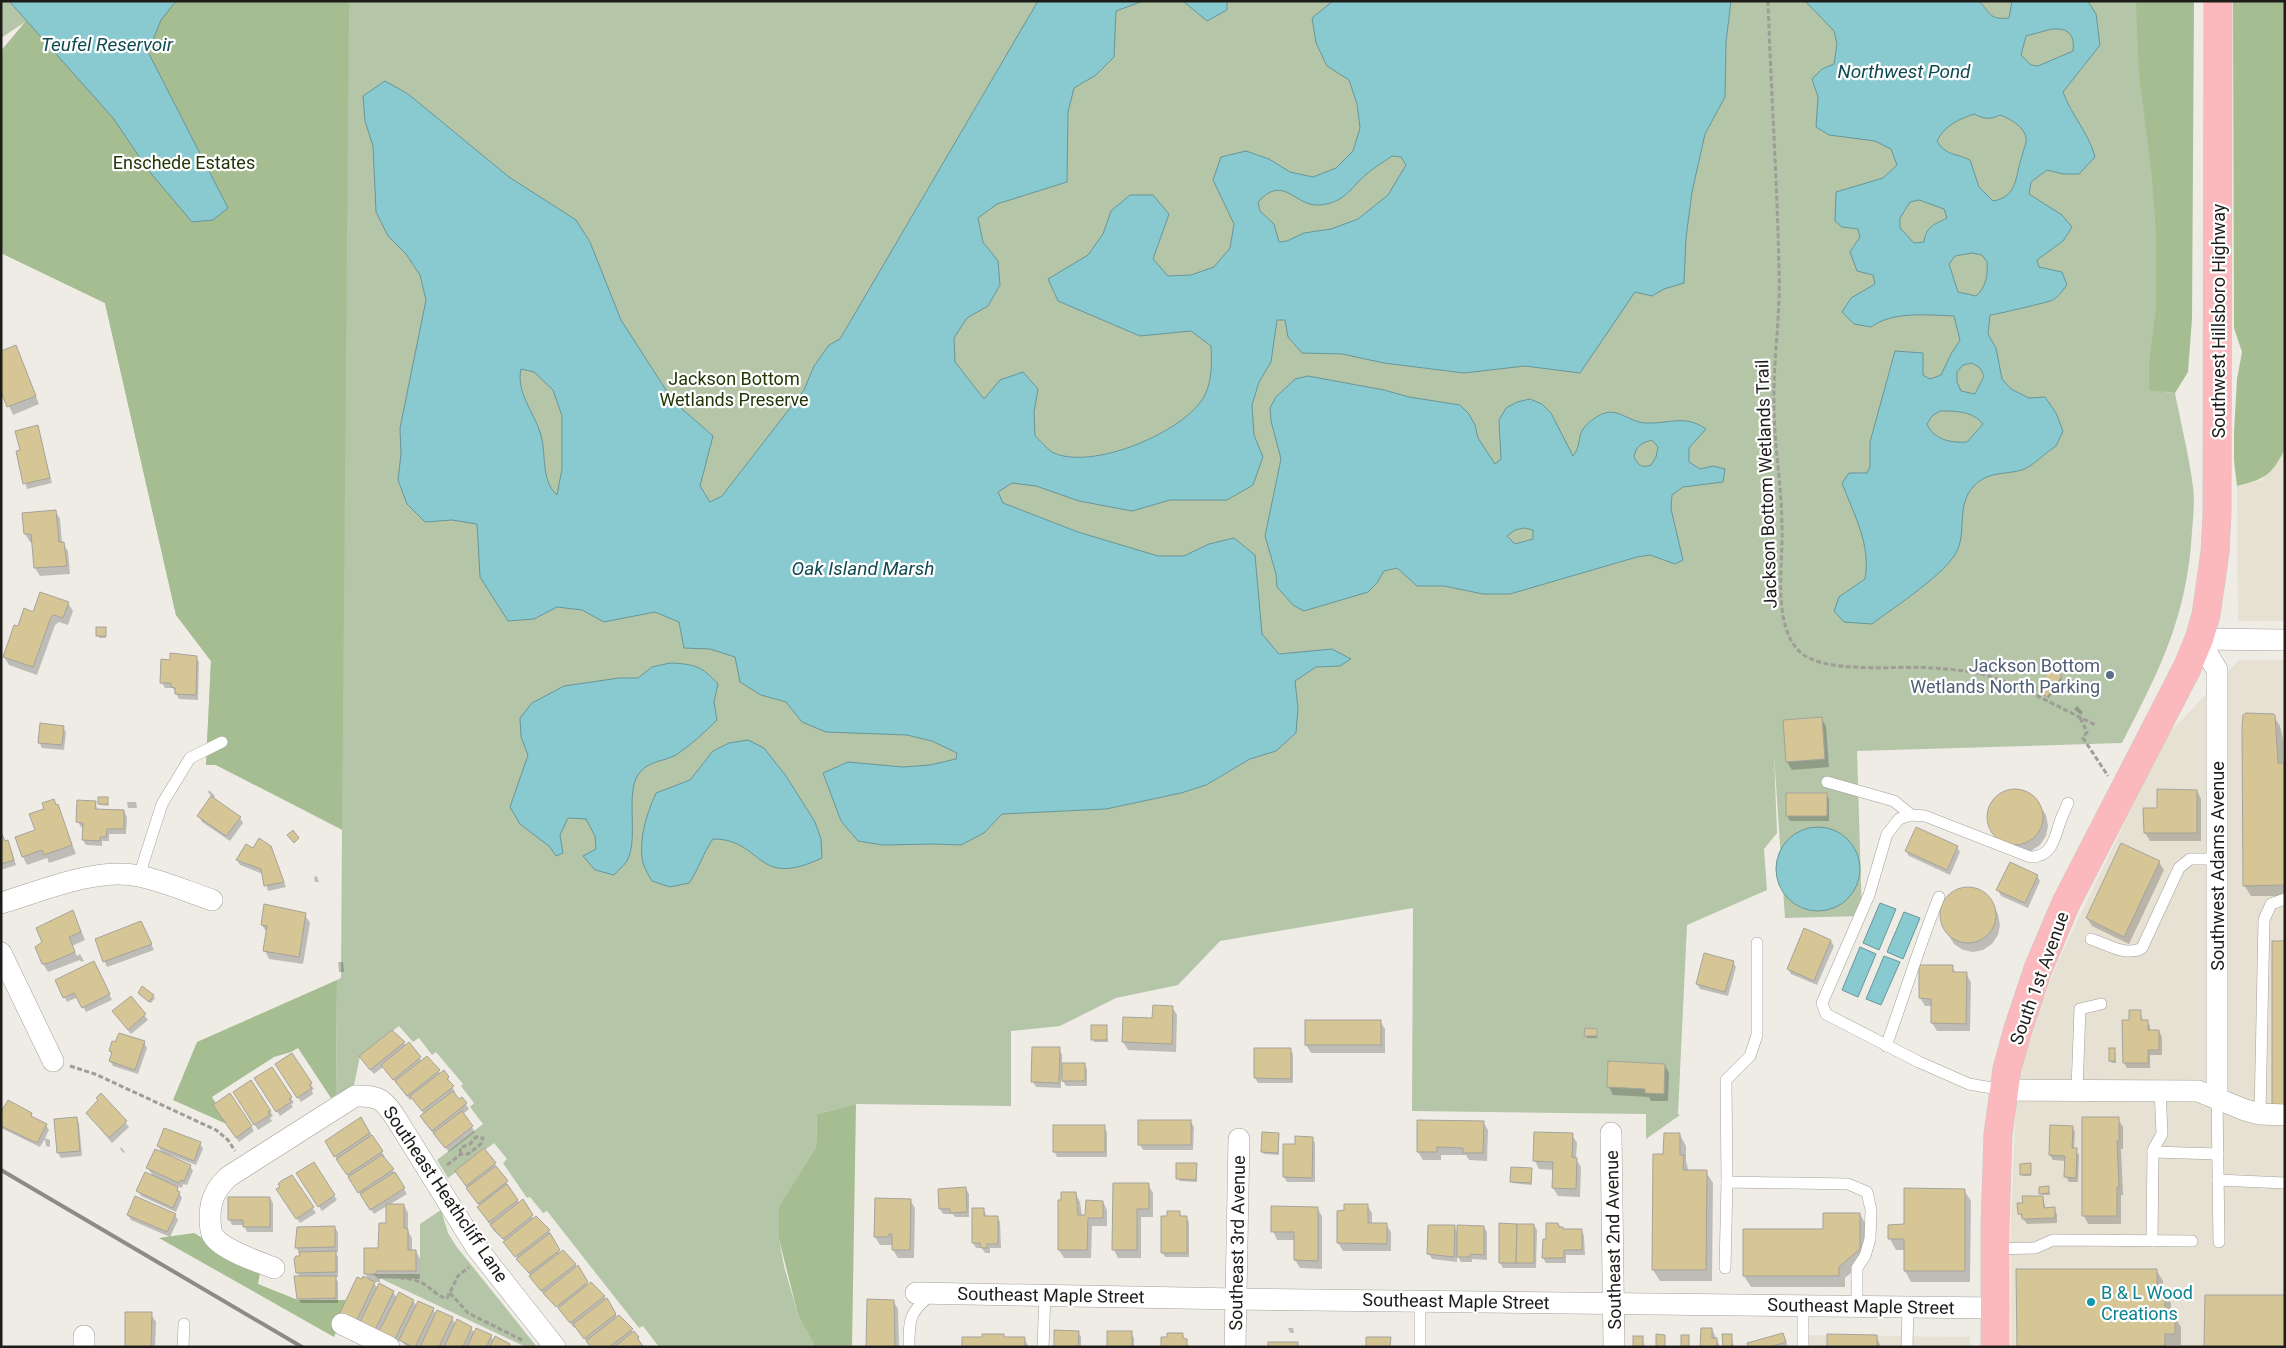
<svg xmlns="http://www.w3.org/2000/svg" width="2286" height="1348" font-family="Roboto,sans-serif">
<rect width="100%" height="100%" fill="#eeece4"/>
<!-- built -->
<g fill="#e6e1d2">
<polygon points="2285,449 2285,621 2238,621 2237,486 2262,480 2279,460"/>
<polygon points="2239,660 2285,660 2285,1347 2011,1347 2011,1213 2016,1104 2029,1036 2058,961 2167,735"/>
<polygon points="1807,1335 1970,1337 1970,1347 1807,1347"/>
</g>
<!-- green -->
<g fill="#b5c5a8" fill-rule="evenodd">
<path d="M1 1H9L27 20 43 1H2163L2164 392 2175 393C2181 424 2189 455 2193 487 2195 501 2193 518 2192 532 2187 617 2160 669 2122 743L1857 751 1862 916 1785 918 1774 755 1777 833 1764 849 1767 890 1687 925 1678 1114 1680 1115 1646 1139V1114L1412 1111 1413 908 1220 941 1178 985 1116 998 1060 1026 1011 1031V1106L856 1104 817 1114 816 1147 779 1208V1239L784 1266 798 1315 815 1347H659L643 1326 639 1328 547 1211 543 1213 530 1197 527 1198 503 1163 507 1159 494 1143 448 1178 437 1160 483 1124 470 1107 474 1103 461 1086 463 1084 436 1052 432 1055 419 1038 413 1042 399 1026 360 1056 354 1085 336 1095 337 980 341 978 342 830 216 765H206L211 661 176 615 105 303 1 253V51L25 22 1 38ZM1012 659 1340 666 1316 667 1294 681 1276 751 1250 759 1206 785 1181 793 1106 809 1012 813Z"/>
<polygon points="441,1210 448,1233 456,1246 537,1347 526,1347 371,1274 420,1274 420,1224"/>
</g>
<!-- forest -->
<g fill="#a5bd90">
<polygon points="176,1 349,1 342,829 216,765 206,765 211,661 176,615 105,303 1,253 1,51 27,20 113,118 149,171 192,222 228,208 148,52 161,19"/>
<polygon points="2136,1 2194,1 2192,319 2188,372 2175,393 2149,390 2149,363 2156,310 2156,231 2152,177 2139,74"/>
<path d="M2233 1H2285V449C2271 476 2265 479 2237 486L2234 460V433L2237 379 2242 352 2234 328Z"/>
<polygon points="337,980 336,1095 331,1098 298,1048 291,1052 274,1057 212,1097 231,1126 173,1100 197,1042"/>
<polygon points="856,1104 852,1347 815,1347 798,1315 779,1239 779,1207 816,1147 817,1114"/>
<polygon points="194,1233 260,1273 258,1284 298,1300 349,1300 334,1337 159,1238"/>
</g>
<!-- water -->
<g fill="#88cad0" stroke="#689699" fill-rule="evenodd">
<polygon points="9,1 176,1 161,20 148,52 228,208 213,220 192,222 149,171 113,118"/>
<path d="M1038 1H1143L1116 11 1114 57 1096 75 1074 88 1068 112 1067 182 997 204 978 218 983 242 998 261 1000 285 988 306 967 318 954 338 955 362 984 399 1000 380 1023 372 1038 389 1034 412 1035 436C1041 441 1046 448 1052 452 1090 472 1186 432 1205 395 1212 380 1212 363 1211 346L1191 331 1140 336 1058 301 1048 279 1088 255 1103 234 1111 211 1130 195H1153L1169 214 1153 259 1168 276 1191 275 1214 267 1230 248 1234 224 1213 180 1221 157 1246 151 1269 159 1290 172 1313 177 1336 168 1353 151 1360 128 1357 104 1349 80 1327 66 1316 43 1312 18 1333 1H1731L1726 42 1725 97 1705 134 1692 192 1686 238 1684 283 1664 289 1652 296 1635 292 1580 373 1525 366 1464 373 1384 363 1342 354 1302 353 1288 337 1285 320H1277L1271 362 1259 382 1252 405 1254 435 1263 457 1253 485 1227 500H1170L1132 511 1079 501 1036 486 1012 483 998 492 1003 503 1078 532 1158 556H1184L1209 544 1234 538 1255 555 1262 634 1279 654 1332 649 1351 659 1340 666 1316 667 1295 681 1298 708 1296 733 1276 751 1250 759 1206 785 1181 793 1106 809 1002 814 984 833 961 845 934 844 883 845 858 841 841 821 823 773 848 762 903 767 930 765 956 759 957 753 932 741 907 735 826 732 802 722 786 702 761 695 740 682 735 657 710 649 684 648 679 622 655 612 604 622 582 610 557 607 534 619 508 621 480 577 477 524 452 520 425 522 407 504 398 480 401 454 400 428 426 300 420 275 406 254 388 236 376 212 373 146 365 121 363 96 385 81 408 94 509 177 576 220 590 242 621 320 673 401 713 436 700 486 710 502 722 496 804 390 814 366 829 345 840 339ZM1392 156 1401 157 1406 165 1388 195 1358 219 1331 229 1304 233 1287 241 1279 242 1274 224 1260 211 1258 202C1284 173 1294 207 1320 205 1341 203 1348 193 1361 179 1370 170 1382 163 1392 156ZM521 369 534 372 553 390 562 416V469L557 495C540 480 547 452 540 432 533 411 516 392 521 369Z"/>
<polygon points="1183,1 1227,1 1227,10 1207,21"/>
<path d="M1805 1H1979C1991 14 1990 20 2009 18L2012 1H2088L2096 14 2100 45 2063 92C2071 115 2089 133 2095 157L2079 174H2063L2047 170 2031 182 2029 194 2062 215 2072 227 2063 241 2037 260 2039 267 2062 272 2067 285C2063 290 2058 297 2053 300 2049 302 1994 315 1990 315L1988 334 1996 348 2002 379 2011 389 2029 398 2045 397 2056 413 2063 431 2056 446C2046 452 2032 467 2022 470 2004 475 1987 471 1973 487 1957 505 1966 528 1958 549 1949 572 1893 608 1872 624L1844 622 1834 611 1839 597 1865 579C1871 544 1854 515 1842 483L1849 473H1867L1870 467V442L1895 351 1923 353V375L1930 379 1941 375 1951 354 1960 340 1954 316C1927 315 1893 311 1871 327L1854 324 1842 312 1851 298 1875 284 1873 275 1857 271 1850 252 1860 237 1858 229 1842 227 1835 221 1836 192 1883 178 1897 165 1891 149 1875 141 1829 135 1816 127 1818 97 1812 79 1822 69 1834 64 1837 44 1834 31ZM2052 29C2068 28 2075 34 2073 51L2038 66 2031 65 2021 55 2026 36ZM1974 114C1984 119 1990 120 2000 115 2011 119 2023 126 2026 137 2027 143 2023 150 2022 156 2015 176 2018 197 1993 201L1979 187 1970 160C1956 153 1946 156 1937 141 1944 126 1959 119 1974 114ZM1919 200 1944 209 1947 218C1934 225 1926 226 1924 242L1914 243 1900 228V218L1910 202ZM1972 253 1982 255 1987 262C1988 276 1986 287 1976 296L1958 292 1949 264 1955 256ZM1972 363 1980 368 1984 376 1975 394 1961 391 1957 382V372L1963 365ZM1940 411C1955 411 1973 411 1983 424L1967 442C1951 443 1934 440 1927 424L1932 416Z"/>
<path d="M1308 376 1384 390 1409 397 1460 405 1469 414 1475 425 1478 438 1495 464 1501 459 1499 420 1506 408 1517 402 1530 399 1542 404 1551 413 1573 456C1584 442 1573 432 1595 418 1616 403 1626 422 1646 423 1669 424 1685 414 1706 429L1689 448V462L1700 469 1713 466 1725 469 1723 482 1683 487 1672 495 1671 509 1683 560 1675 564 1650 555 1637 557 1510 594H1483L1444 586H1417L1397 568 1384 571 1377 583 1368 592 1304 611 1293 605 1277 587 1276 574 1265 536 1281 459 1271 421 1270 408 1276 397 1295 379ZM1652 440 1658 447 1656 457 1651 465C1641 468 1639 466 1634 457 1636 446 1641 443 1652 440ZM1524 528 1533 530V539L1515 544 1507 536 1515 530Z"/>
<path d="M670 663C694 664 702 666 718 684L714 702 717 720C704 733 691 745 676 755 665 761 650 761 641 771 623 789 640 837 627 861 624 866 618 870 614 875L595 870 583 856 596 849 595 836 586 819 568 818 560 835 563 853 556 856 550 847 520 824 510 807 528 755 521 737 520 718 532 703 564 686 619 678H638L652 667Z"/>
<path d="M748 740 764 748 786 776 815 822 821 839 822 858C754 890 764 839 713 839 703 853 699 869 689 883L670 887 652 881C649 876 645 869 643 863 638 840 647 813 656 793L690 780 713 751 729 743Z"/>
<circle cx="1818" cy="869" r="42"/>
<polygon points="1880,903 1896,909 1879,950 1863,943"/>
<polygon points="1904,912 1920,918 1903,959 1887,952"/>
<polygon points="1860,947 1876,954 1858,997 1842,990"/>
<polygon points="1884,956 1900,962 1881,1005 1866,999"/>
</g>
<!-- shadow -->
<g fill="#0003">
<polygon points="15,346 39,404 13,415 1,388"/>
<polygon points="37,427 52,483 27,489 17,452 21,451"/>
<polygon points="55,511 60,519 62,543 68,551 70,574 40,576 35,568 33,542 30,542 25,534"/>
<polygon points="68,603 73,611 68,625 59,622 55,625 37,675 9,665 4,657 19,628 34,613"/>
<polygon points="97,628 105,628 106,638 99,638"/>
<polygon points="196,657 199,662 198,700 179,699 173,688 165,688 162,683 171,661"/>
<polygon points="2061,677 2062,679 2049,698 2039,691 2038,689"/>
<polygon points="2077,706 2083,712 2081,715 2074,709"/>
<polygon points="2273,715 2280,726 2283,739 2283,764 2285,764 2285,896 2251,896 2244,885"/>
<polygon points="1821,718 1826,726 1829,767 1792,770 1787,762"/>
<polygon points="63,727 66,732 64,750 42,748 39,742"/>
<polygon points="2016,789 2026,791 2035,798 2046,815 2048,826 2046,836 2040,845 2031,851 2021,853 2001,845 1990,827 1988,816 1990,806 1996,798 2005,791"/>
<polygon points="209,790 215,796 213,799 240,818 243,823 230,841 202,822 199,816 212,797 208,792"/>
<polygon points="2197,791 2201,799 2201,841 2150,841 2145,833 2158,809"/>
<polygon points="1826,794 1829,799 1829,821 1790,821 1787,816"/>
<polygon points="107,799 109,806 100,805 99,803"/>
<polygon points="95,802 98,811 124,811 127,817 126,834 109,834 109,841 102,841 102,846 86,845 83,840 84,828 81,827 78,822"/>
<polygon points="127,802 136,802 137,808 128,808"/>
<polygon points="57,805 76,854 49,863 47,858 27,865 23,857 37,831"/>
<polygon points="1,831 5,843 7,842 10,847 16,865 1,870"/>
<polygon points="270,847 286,887 268,891 263,874 240,865 237,860 253,850"/>
<polygon points="1957,847 1960,852 1950,875 1909,856 1906,851"/>
<polygon points="2159,862 2164,870 2129,944 2092,926 2087,918"/>
<polygon points="317,876 319,882 315,882 314,877"/>
<polygon points="2037,876 2040,881 2028,908 2001,896 1998,890"/>
<polygon points="1968,888 1978,890 1987,896 1998,914 2000,925 1998,935 1992,944 1983,950 1973,952 1963,950 1954,944 1943,926 1941,915 1943,905 1949,896 1957,890"/>
<polygon points="73,912 85,940 72,946 77,956 80,954 84,961 81,962 80,960 48,972 43,964 44,943"/>
<polygon points="305,915 310,923 303,964 269,959 265,951 267,933 262,925"/>
<polygon points="146,933 154,950 107,967 96,940"/>
<polygon points="1831,941 1834,946 1817,985 1791,974 1788,969"/>
<polygon points="338,962 343,962 344,972 339,972"/>
<polygon points="1733,962 1736,967 1728,996 1700,989 1697,984"/>
<polygon points="1952,966 1956,974 1966,974 1971,982 1970,1031 1937,1031 1932,1023 1932,1006 1925,1006 1920,998"/>
<polygon points="96,968 112,1000 86,1012 78,997 67,1002 56,981"/>
<polygon points="143,988 155,998 151,1003 140,995"/>
<polygon points="131,997 148,1020 131,1034 117,1016"/>
<polygon points="1172,1007 1177,1015 1176,1052 1128,1050 1123,1042"/>
<polygon points="2140,1011 2143,1021 2147,1021 2150,1026 2150,1031 2159,1031 2162,1037 2162,1055 2150,1055 2150,1068 2127,1068 2124,1063 2131,1021"/>
<polygon points="1306,1021 1380,1021 1385,1029 1385,1053 1311,1053 1306,1045"/>
<polygon points="1106,1026 1108,1042 1094,1042 1092,1027"/>
<polygon points="1596,1030 1597,1038 1587,1038 1586,1036"/>
<polygon points="144,1042 147,1048 138,1074 113,1066 110,1061 112,1055 110,1051"/>
<polygon points="404,1043 422,1061 448,1078 455,1092 454,1094 459,1101 462,1098 469,1109 463,1114 475,1132 449,1152 424,1122 421,1117 424,1114 413,1098 410,1100 383,1067 374,1074 363,1061"/>
<polygon points="1059,1049 1062,1054 1062,1064 1084,1064 1087,1069 1087,1086 1066,1086 1061,1078 1061,1088 1036,1087 1033,1082"/>
<polygon points="1290,1049 1293,1054 1293,1083 1258,1083 1255,1078"/>
<polygon points="2115,1049 2116,1063 2112,1063 2110,1061"/>
<polygon points="292,1055 314,1089 312,1090 313,1094 301,1102 280,1070"/>
<polygon points="1665,1065 1669,1073 1668,1101 1651,1101 1649,1097 1613,1095 1609,1087"/>
<polygon points="259,1084 291,1098 294,1103 291,1104 293,1107 280,1116"/>
<polygon points="234,1093 270,1111 273,1116 270,1118 272,1121 258,1130"/>
<polygon points="101,1095 129,1127 112,1143 87,1113 99,1101"/>
<polygon points="218,1110 251,1126 254,1131 239,1142"/>
<polygon points="31,1114 34,1119 46,1125 49,1130 45,1138 50,1140 50,1147 46,1146 45,1139 40,1147 1,1128 1,1115"/>
<polygon points="76,1118 79,1123 82,1156 61,1158 58,1153"/>
<polygon points="361,1118 385,1157 383,1158 389,1164 407,1194 389,1205 404,1205 408,1213 408,1231 412,1238 412,1251 416,1251 420,1259 420,1279 380,1278 380,1282 373,1282 378,1289 393,1292 397,1298 413,1300 417,1307 433,1309 436,1315 452,1318 456,1325 471,1328 475,1334 491,1336 494,1342 510,1345 511,1347 407,1347 400,1339 398,1343 344,1320 369,1281 365,1273 379,1249 387,1224 387,1206 374,1214 338,1161 326,1141"/>
<polygon points="2083,1119 2118,1119 2123,1127 2123,1149 2121,1149 2123,1195 2121,1195 2121,1224 2088,1224 2084,1216"/>
<polygon points="1191,1122 1194,1127 1193,1150 1143,1150 1140,1145"/>
<polygon points="1483,1122 1488,1130 1487,1161 1469,1160 1466,1155 1441,1155 1441,1160 1423,1160 1418,1152"/>
<polygon points="1104,1127 1107,1132 1107,1157 1057,1157 1054,1151"/>
<polygon points="2072,1127 2075,1132 2074,1149 2079,1155 2078,1182 2069,1182 2066,1177 2066,1161 2053,1160 2050,1155"/>
<polygon points="1278,1134 1279,1155 1264,1154 1262,1152"/>
<polygon points="1572,1135 1577,1143 1576,1159 1581,1167 1580,1197 1558,1196 1553,1188 1554,1170 1539,1169 1535,1161"/>
<polygon points="1680,1135 1686,1146 1686,1161 1689,1172 1706,1172 1713,1183 1712,1281 1660,1281 1653,1270 1664,1156"/>
<polygon points="1312,1138 1315,1143 1315,1182 1287,1182 1284,1177 1296,1145"/>
<polygon points="200,1143 203,1149 196,1165 170,1155 169,1157 190,1166 193,1171 187,1185 183,1184 182,1188 175,1185 182,1198 176,1212 141,1196 138,1191 153,1177 148,1168 163,1154 158,1146"/>
<polygon points="121,1147 125,1152 124,1153 120,1149"/>
<polygon points="313,1164 337,1200 322,1211 300,1178"/>
<polygon points="495,1164 519,1203 523,1201 534,1220 549,1231 560,1254 570,1261 572,1259 588,1285 604,1296 618,1318 638,1337 642,1347 591,1347 575,1326 574,1328 561,1310 545,1296 506,1242 494,1231 482,1213 480,1206 459,1176"/>
<polygon points="1178,1164 1196,1164 1197,1182 1179,1181"/>
<polygon points="2030,1165 2031,1176 2023,1176 2021,1174"/>
<polygon points="1531,1169 1532,1185 1512,1183 1511,1181"/>
<polygon points="288,1177 291,1177 316,1213 300,1223 281,1195 282,1182"/>
<polygon points="1148,1185 1153,1193 1153,1217 1141,1217 1141,1258 1118,1258 1114,1250"/>
<polygon points="2048,1188 2050,1195 2042,1195 2041,1193"/>
<polygon points="966,1189 969,1194 969,1217 955,1217 953,1214 943,1214 940,1209"/>
<polygon points="1964,1190 1971,1201 1970,1282 1911,1282 1905,1271 1905,1250 1896,1250 1890,1239 1905,1225"/>
<polygon points="1075,1193 1080,1202 1082,1216 1087,1216 1103,1202 1107,1210 1107,1226 1092,1226 1091,1258 1064,1258 1059,1250"/>
<polygon points="2042,1197 2046,1209 2054,1209 2057,1214 2057,1223 2027,1224 2019,1213"/>
<polygon points="270,1198 273,1203 273,1232 247,1232 244,1225 232,1225 229,1219"/>
<polygon points="910,1200 915,1208 914,1258 898,1258 893,1250 894,1245 880,1245 875,1237"/>
<polygon points="1367,1205 1372,1213 1372,1224 1386,1224 1391,1232 1391,1251 1343,1251 1338,1243"/>
<polygon points="1317,1208 1322,1216 1322,1269 1300,1268 1295,1260 1295,1240 1277,1240 1273,1231"/>
<polygon points="984,1210 987,1217 997,1217 1000,1222 1001,1248 990,1248 990,1253 985,1253 982,1248 976,1248 973,1243"/>
<polygon points="1179,1213 1182,1217 1186,1217 1189,1222 1189,1257 1165,1257 1162,1252"/>
<polygon points="1860,1214 1866,1225 1866,1260 1845,1278 1845,1287 1751,1287 1744,1276 1824,1230"/>
<polygon points="128,1215 175,1215 178,1220 170,1237 131,1220"/>
<polygon points="1558,1224 1564,1231 1582,1231 1584,1236 1585,1255 1566,1255 1566,1263 1546,1263 1543,1258 1548,1240"/>
<polygon points="1534,1225 1537,1230 1536,1268 1503,1268 1500,1263"/>
<polygon points="1454,1226 1458,1234 1484,1227 1487,1232 1487,1260 1472,1259 1472,1262 1461,1262 1457,1255 1457,1262 1432,1259 1429,1254"/>
<polygon points="335,1227 338,1233 338,1252 335,1252 338,1257 338,1277 335,1277 338,1282 338,1303 301,1303 298,1298 300,1278 297,1272 301,1257 296,1247"/>
<polygon points="2156,1270 2163,1281 2163,1292 2171,1303 2171,1316 2174,1316 2181,1327 2181,1345 2018,1347"/>
<polygon points="893,1301 898,1309 899,1347 867,1347"/>
<polygon points="151,1314 156,1322 155,1347 126,1347"/>
<polygon points="1288,1328 1293,1328 1294,1333 1290,1333"/>
<polygon points="1712,1329 1720,1347 1702,1347"/>
<polygon points="1078,1332 1081,1337 1081,1347 1056,1347"/>
<polygon points="1131,1333 1134,1338 1134,1347 1108,1347"/>
<polygon points="1182,1334 1189,1347 1162,1347"/>
<polygon points="1783,1334 1788,1347 1750,1347"/>
<polygon points="1003,1335 1005,1338 1024,1339 1029,1347 963,1347 983,1338"/>
<polygon points="1731,1335 1734,1347 1724,1347"/>
<polygon points="1876,1336 1881,1347 1828,1347"/>
<polygon points="1642,1337 1645,1347 1634,1347"/>
</g>
<!-- building -->
<g fill="#d7c695" stroke="#a5a39c">
<polygon points="16,345 36,396 7,407 1,392 1,351"/>
<polygon points="38,425 50,478 23,484 16,451 20,450 15,431"/>
<polygon points="56,510 59,542 64,542 67,566 34,568 31,534 24,534 22,513"/>
<polygon points="40,592 69,602 63,618 54,615 51,617 33,667 3,657 14,625 18,626 24,608 33,612"/>
<rect x="96" y="627" width="10" height="9"/>
<polygon points="170,653 197,656 196,695 175,694 175,688 171,687 171,683 160,683 161,659 170,660"/>
<polygon points="2051,668 2062,676 2047,697 2036,689"/>
<polygon points="2246,713 2274,714 2275,716 2278,763 2285,763 2285,885 2243,886 2242,727 2243,715"/>
<polygon points="1822,717 1825,759 1786,762 1783,720"/>
<polygon points="40,723 64,726 62,745 38,743"/>
<circle cx="2015" cy="817" r="28"/>
<polygon points="2157,789 2197,790 2197,833 2144,833 2143,808 2157,808"/>
<rect x="1786" y="793" width="41" height="23"/>
<polygon points="211,796 241,817 226,836 197,816"/>
<rect x="98" y="797" width="10" height="7"/>
<polygon points="54,799 56,805 58,804 72,845 44,855 42,850 22,857 15,837 35,830 29,814 44,809 42,803"/>
<polygon points="77,800 96,801 95,809 124,810 124,829 107,829 106,837 100,837 100,841 82,840 83,823 76,822"/>
<polygon points="1916,827 1958,846 1947,870 1905,851"/>
<polygon points="293,830 299,838 294,843 287,835"/>
<polygon points="1,832 5,841 8,840 14,860 1,864"/>
<polygon points="259,838 271,846 284,882 264,886 261,869 236,860 246,844 253,848"/>
<polygon points="2121,843 2160,861 2124,937 2086,918"/>
<polygon points="2010,862 2038,875 2025,903 1996,890"/>
<circle cx="1968" cy="915" r="28"/>
<polygon points="264,904 306,913 299,957 263,951 267,926 261,925"/>
<polygon points="73,910 81,932 69,937 75,952 49,963 42,964 35,947 42,942 36,928"/>
<polygon points="141,921 152,944 103,962 95,939"/>
<polygon points="1804,928 1831,940 1814,981 1787,969"/>
<rect x="2272" y="941" width="13" height="165"/>
<polygon points="1704,953 1734,961 1725,992 1696,984"/>
<polygon points="94,961 110,994 82,1008 74,993 63,998 55,980"/>
<polygon points="1919,965 1953,965 1953,972 1967,972 1966,1024 1931,1023 1931,999 1919,998"/>
<polygon points="142,986 154,995 149,1002 138,993"/>
<polygon points="131,996 146,1014 128,1030 112,1011"/>
<polygon points="1153,1005 1173,1006 1172,1044 1122,1042 1123,1017 1152,1018"/>
<polygon points="2129,1010 2141,1010 2141,1020 2148,1020 2148,1030 2159,1030 2159,1050 2148,1050 2148,1063 2123,1063 2122,1020 2129,1020"/>
<rect x="1305" y="1020" width="76" height="25"/>
<rect x="1091" y="1025" width="16" height="15"/>
<polygon points="1585,1028 1597,1029 1597,1036 1584,1036"/>
<polygon points="392,1030 405,1042 370,1070 359,1056"/>
<polygon points="119,1033 145,1041 135,1070 109,1061 112,1052 109,1051 112,1041 115,1042"/>
<polygon points="409,1042 421,1057 393,1080 381,1065"/>
<polygon points="1032,1047 1060,1047 1059,1083 1031,1082"/>
<polygon points="1254,1048 1291,1048 1291,1079 1254,1078"/>
<rect x="2109" y="1048" width="6" height="13"/>
<polygon points="292,1053 312,1083 309,1085 312,1088 297,1098 275,1064"/>
<polygon points="427,1056 440,1070 407,1096 395,1081"/>
<polygon points="1608,1061 1665,1064 1664,1094 1645,1093 1645,1089 1607,1087"/>
<rect x="1062" y="1063" width="23" height="18"/>
<polygon points="272,1067 292,1097 289,1099 291,1102 276,1112 254,1078"/>
<polygon points="444,1070 449,1077 447,1079 454,1086 422,1111 410,1096"/>
<polygon points="251,1080 271,1111 268,1112 270,1115 254,1125 233,1092"/>
<polygon points="453,1091 459,1099 462,1097 467,1103 432,1131 420,1116"/>
<polygon points="101,1093 127,1121 109,1138 86,1113 98,1100 96,1098"/>
<polygon points="230,1093 252,1126 236,1138 213,1105"/>
<polygon points="8,1100 32,1113 31,1116 47,1124 37,1143 1,1126 1,1112"/>
<polygon points="462,1111 473,1126 445,1148 433,1133"/>
<polygon points="77,1117 80,1151 57,1153 54,1119"/>
<polygon points="361,1117 370,1133 334,1157 325,1141"/>
<polygon points="2082,1117 2119,1117 2119,1141 2117,1141 2119,1187 2117,1187 2117,1216 2082,1216"/>
<rect x="1138" y="1120" width="53" height="25"/>
<polygon points="1417,1120 1484,1121 1483,1153 1463,1153 1463,1148 1437,1147 1437,1152 1417,1152"/>
<rect x="1053" y="1125" width="52" height="27"/>
<polygon points="2050,1125 2073,1126 2072,1148 2077,1148 2076,1178 2064,1177 2065,1156 2049,1155"/>
<polygon points="164,1128 201,1142 194,1161 157,1146"/>
<polygon points="1262,1132 1279,1133 1278,1153 1261,1152"/>
<polygon points="1534,1132 1573,1133 1572,1157 1577,1158 1576,1189 1552,1188 1553,1162 1533,1161"/>
<polygon points="1664,1133 1680,1133 1680,1155 1684,1155 1683,1170 1707,1170 1706,1270 1652,1270 1653,1154 1663,1154"/>
<polygon points="372,1135 383,1151 347,1175 336,1159"/>
<polygon points="1295,1136 1313,1137 1312,1178 1283,1177 1283,1144 1295,1144"/>
<polygon points="484,1148 496,1163 466,1186 455,1171"/>
<polygon points="155,1149 191,1165 184,1181 181,1180 179,1183 146,1168"/>
<polygon points="382,1155 394,1169 358,1193 348,1177"/>
<polygon points="314,1162 335,1195 318,1207 296,1173"/>
<polygon points="1176,1163 1197,1163 1196,1180 1176,1179"/>
<polygon points="2031,1163 2031,1174 2020,1175 2020,1164"/>
<polygon points="496,1166 508,1181 478,1204 466,1188"/>
<polygon points="1511,1167 1532,1168 1531,1183 1510,1182"/>
<polygon points="145,1172 178,1187 177,1191 180,1192 173,1208 136,1191"/>
<polygon points="395,1172 405,1188 370,1210 360,1194"/>
<polygon points="292,1175 314,1207 296,1219 276,1189 280,1187 278,1184 281,1181"/>
<polygon points="1113,1183 1149,1183 1149,1209 1137,1209 1137,1250 1112,1250"/>
<polygon points="507,1184 518,1200 489,1222 477,1207"/>
<polygon points="2049,1186 2049,1193 2039,1194 2039,1187"/>
<polygon points="966,1187 967,1212 950,1213 950,1209 939,1209 938,1189"/>
<polygon points="1904,1188 1965,1189 1965,1271 1904,1271 1904,1239 1888,1239 1888,1225 1904,1224"/>
<polygon points="1061,1192 1076,1192 1078,1215 1085,1215 1086,1200 1103,1201 1103,1218 1088,1218 1087,1250 1058,1250 1058,1200 1061,1200"/>
<polygon points="135,1196 176,1214 167,1232 127,1215"/>
<polygon points="2022,1196 2043,1196 2044,1208 2055,1207 2055,1218 2022,1219 2022,1214 2018,1214 2017,1203 2023,1203"/>
<polygon points="228,1197 270,1197 270,1227 243,1227 243,1220 228,1220"/>
<polygon points="875,1198 911,1199 910,1250 892,1250 892,1234 889,1234 889,1237 874,1237"/>
<polygon points="523,1199 533,1215 503,1239 490,1225"/>
<polygon points="386,1204 404,1204 404,1228 408,1229 408,1250 416,1250 416,1271 376,1271 376,1274 364,1274 364,1248 378,1248 379,1223 386,1223"/>
<polygon points="1344,1204 1368,1204 1368,1223 1387,1223 1387,1244 1337,1243 1337,1211 1344,1210"/>
<polygon points="1271,1206 1318,1207 1318,1261 1294,1260 1294,1232 1271,1232"/>
<polygon points="972,1208 984,1208 984,1216 998,1216 998,1244 987,1244 987,1248 981,1248 980,1243 972,1243"/>
<polygon points="1167,1211 1180,1211 1180,1216 1187,1216 1187,1253 1161,1253 1161,1216 1167,1216"/>
<polygon points="1823,1213 1860,1213 1860,1249 1839,1267 1839,1276 1743,1276 1743,1229 1823,1229"/>
<polygon points="536,1216 550,1230 515,1257 503,1242"/>
<polygon points="1499,1223 1517,1224 1516,1263 1499,1263"/>
<polygon points="1546,1223 1558,1223 1559,1227 1563,1227 1563,1229 1582,1229 1582,1250 1564,1250 1564,1258 1542,1258 1543,1239 1546,1239"/>
<polygon points="1517,1224 1534,1224 1534,1263 1516,1263"/>
<polygon points="1428,1225 1455,1225 1454,1257 1427,1254"/>
<polygon points="1457,1225 1484,1226 1484,1255 1470,1254 1470,1257 1457,1257"/>
<polygon points="335,1226 335,1247 295,1248 297,1227"/>
<polygon points="550,1233 560,1250 529,1273 516,1259"/>
<polygon points="563,1250 576,1264 541,1291 529,1276"/>
<polygon points="336,1251 336,1272 296,1273 294,1259 296,1256 300,1256 299,1252"/>
<polygon points="578,1265 588,1282 556,1307 543,1293"/>
<polygon points="2016,1269 2157,1269 2157,1290 2165,1290 2165,1314 2175,1314 2175,1334 2165,1334 2165,1347 2017,1347"/>
<polygon points="294,1276 336,1276 336,1298 297,1299"/>
<polygon points="363,1276 375,1282 356,1322 339,1315 357,1277 362,1279"/>
<polygon points="591,1282 605,1296 570,1323 558,1308"/>
<polygon points="379,1283 394,1291 375,1330 360,1322"/>
<polygon points="399,1292 414,1300 395,1339 379,1331"/>
<polygon points="2205,1295 2285,1295 2285,1347 2204,1347"/>
<polygon points="607,1298 616,1314 584,1339 573,1324"/>
<polygon points="867,1299 894,1300 895,1347 866,1347"/>
<polygon points="418,1301 434,1308 415,1347 413,1347 399,1340"/>
<polygon points="437,1310 453,1317 439,1347 420,1347"/>
<polygon points="125,1312 152,1312 151,1347 125,1347"/>
<polygon points="619,1315 633,1329 609,1347 591,1347 586,1341"/>
<polygon points="457,1319 472,1327 463,1347 444,1347"/>
<polygon points="476,1328 492,1335 486,1347 467,1347"/>
<polygon points="1701,1328 1712,1328 1712,1338 1717,1338 1717,1347 1700,1347"/>
<polygon points="1054,1330 1079,1331 1078,1347 1054,1347"/>
<polygon points="634,1331 639,1337 637,1338 643,1346 614,1347"/>
<rect x="1107" y="1331" width="25" height="16"/>
<polygon points="1167,1333 1183,1333 1183,1338 1187,1339 1187,1347 1161,1347 1161,1337 1167,1337"/>
<polygon points="1783,1333 1786,1342 1770,1347 1748,1347 1747,1343"/>
<polygon points="982,1334 1004,1334 1004,1337 1025,1337 1025,1347 962,1347 962,1337 982,1337"/>
<polygon points="1656,1334 1665,1335 1665,1347 1656,1347"/>
<polygon points="1722,1334 1732,1334 1732,1347 1723,1347"/>
<polygon points="1827,1334 1877,1335 1877,1347 1827,1347"/>
<rect x="1681" y="1335" width="8" height="12"/>
<polygon points="495,1336 510,1344 509,1347 490,1347"/>
<rect x="1633" y="1336" width="10" height="11"/>
<polygon points="1366,1337 1391,1337 1390,1347 1366,1347"/>
<rect x="1268" y="1342" width="30" height="5"/>
</g>
<g fill="none" stroke-linecap="round" stroke-linejoin="round">
<!-- service casing -->
<g stroke="#a3a199" stroke-width="12">
<g id="service">
<polyline points="1827,782 1894,801 1911,815"/>
<polyline points="139,876 162,804 190,758 222,742"/>
<path d="M2091 939C2106 944 2127 957 2142 948L2179 868 2190 859H2217"/>
<path d="M1886 1046C1904 997 1919 946 1939 897"/>
<polyline points="2077,1089 2080,1009 2101,1004"/>
<path d="M2004 1090 1969 1084 1919 1062 1826 1014 1822 1003 1869 895 1887 834 1899 819 1911 815 1925 816 2030 857C2050 857 2054 842 2059 825 2061 818 2065 810 2068 803"/>
<polyline points="2217,1098 2219,1242"/>
<polyline points="2260,1114 2264,920 2271,904 2285,899"/>
<polyline points="2153,1152 2218,1154"/>
<polyline points="2218,1180 2285,1183"/>
<polyline points="1727,1182 1726,1080 1750,1056 1757,1035 1757,943"/>
<polyline points="2152,1241 2153,1150 2162,1134 2160,1089"/>
<polyline points="1995,1249 2035,1248 2053,1240 2192,1241"/>
<polyline points="1725,1268 1727,1182 1848,1184 1867,1192 1871,1210 1870,1239 1865,1256 1857,1268 1857,1306"/>
<polyline points="1420,1300 1420,1347"/>
<polyline points="1803,1305 1803,1347"/>
<polyline points="183,1347 184,1324"/>
<path d="M909 1347C909 1320 909 1312 931 1295"/>
<polyline points="1043,1347 1045,1295"/>
<polyline points="1907,1347 1908,1307"/>
</g>
</g>
<!-- minor casing -->
<g stroke="#a3a199" stroke-width="22">
<g id="minor">
<polyline points="2199,639 2217,670 2217,1098"/>
<polyline points="2199,639 2285,640"/>
<path d="M1 903C42 891 97 867 139 876 164 881 188 892 212 900"/>
<polyline points="1,953 53,1061"/>
<polyline points="2004,1090 2198,1091 2245,1110 2260,1114 2285,1115"/>
<polyline points="1611,1133 1614,1347"/>
<path d="M274 1268C259 1262 219 1249 212 1234 210 1228 210 1222 210 1215 211 1198 216 1189 228 1177L355 1096C380 1095 384 1100 397 1120L476 1247 555 1347"/>
<polyline points="916,1293 1236,1299 1995,1308"/>
<polyline points="342,1324 389,1347"/>
<polyline points="84,1347 84,1336"/>
<polyline points="1235,1347 1239,1139"/>
</g>
</g>
<!-- primary casing -->
<g stroke="#c9c9c8" stroke-width="29">
<polyline id="primary" points="1995,1347 1995,1226 1998,1134 2007,1069 2018,1029 2038,969 2066,903 2187,668 2199,639 2206,615 2215,552 2217,514 2218,1"/>
</g>
<!-- path -->
<g stroke="#9e9d96" stroke-width="3" stroke-dasharray="5 2.5" stroke-linecap="butt">
<path d="M1768 1C1771 90 1777 179 1779 268 1781 314 1773 358 1774 404 1774 446 1782 488 1782 530 1783 565 1772 625 1800 652 1825 675 1899 665 1933 668 1947 669 1962 670 1976 673 2013 680 2061 709 2096 725"/>
<polyline points="2080,718 2087,732 2083,738 2108,776"/>
<polyline points="70,1066 95,1074 216,1130 228,1140 235,1151"/>
<polyline points="447,1165 461,1154 468,1154 481,1144 483,1138 476,1137 470,1144 460,1148 461,1154"/>
<path d="M377 1277C391 1277 407 1277 420 1282 430 1286 438 1298 447 1298L458 1276 469 1267"/>
<polyline points="450,1293 468,1313 524,1341"/>
</g>
<!-- service -->
<use href="#service" stroke="#fff" stroke-width="11"/>
<!-- minor -->
<use href="#minor" stroke="#fff" stroke-width="21"/>
<!-- primary -->
<use href="#primary" stroke="#fcb9bd" stroke-width="28"/>
<!-- rail -->
<polyline stroke="#8d8b85" stroke-width="4" points="1,1170 302,1347"/>
</g>
<!-- markers -->
<circle fill="#5c6f8a" stroke="#fff" stroke-width="2" cx="2110" cy="675" r="5"/>
<circle fill="#0f9aa8" stroke="#fff" stroke-width="2" cx="2091" cy="1302" r="5"/>
<g text-anchor="middle" dominant-baseline="central" stroke-width="4.5" stroke-linejoin="round" paint-order="stroke">
<!-- park labels -->
<g font-size="18" fill="#223706" stroke="#fff">
<text x="184" y="162">Enschede Estates</text>
<text x="734" y="378">Jackson Bottom<tspan x="734" dy="21">Wetlands Preserve</tspan></text>
</g>
<!-- street labels -->
<g font-size="18" fill="#1d1c19" stroke="#fff">
<text transform="translate(2218 321) rotate(-90)">Southwest Hillsboro Highway</text>
<text transform="translate(1766 484) rotate(-92)">Jackson Bottom Wetlands Trail</text>
<text transform="translate(2217 866) rotate(-90)">Southwest Adams Avenue</text>
<text transform="translate(2039 978) rotate(-70)">South 1st Avenue</text>
<text transform="translate(446 1194) rotate(56)">Southeast Heathcliff Lane</text>
<text transform="translate(1613 1240) rotate(-91)">Southeast 2nd Avenue</text>
<text transform="translate(1237 1243) rotate(-89)">Southeast 3rd Avenue</text>
<text transform="translate(1051 1295) rotate(1)">Southeast Maple Street</text>
<text transform="translate(1456 1301) rotate(1)">Southeast Maple Street</text>
<text transform="translate(1861 1306) rotate(1)">Southeast Maple Street</text>
</g>
<!-- service labels -->
<g font-size="18" fill="#4e5e75" stroke="#fff" text-anchor="end">
<text x="2100" y="665">Jackson Bottom<tspan x="2100" dy="21">Wetlands North Parking</tspan></text>
</g>
<!-- culture labels -->
<g font-size="18" fill="#0d838f" stroke="#fff" text-anchor="start">
<text x="2101" y="1292">B &amp; L Wood<tspan x="2101" dy="21">Creations</tspan></text>
</g>
<!-- water labels -->
<g font-size="19" font-style="italic" fill="#0f4b50" stroke="#fff">
<text x="107" y="44">Teufel Reservoir</text>
<text x="1904" y="71">Northwest Pond</text>
<text x="863" y="568">Oak Island Marsh</text>
</g>
</g>
<!-- border -->
<rect width="2286" height="1348" fill="none" stroke="#1d1c19" stroke-width="5"/>
</svg>
